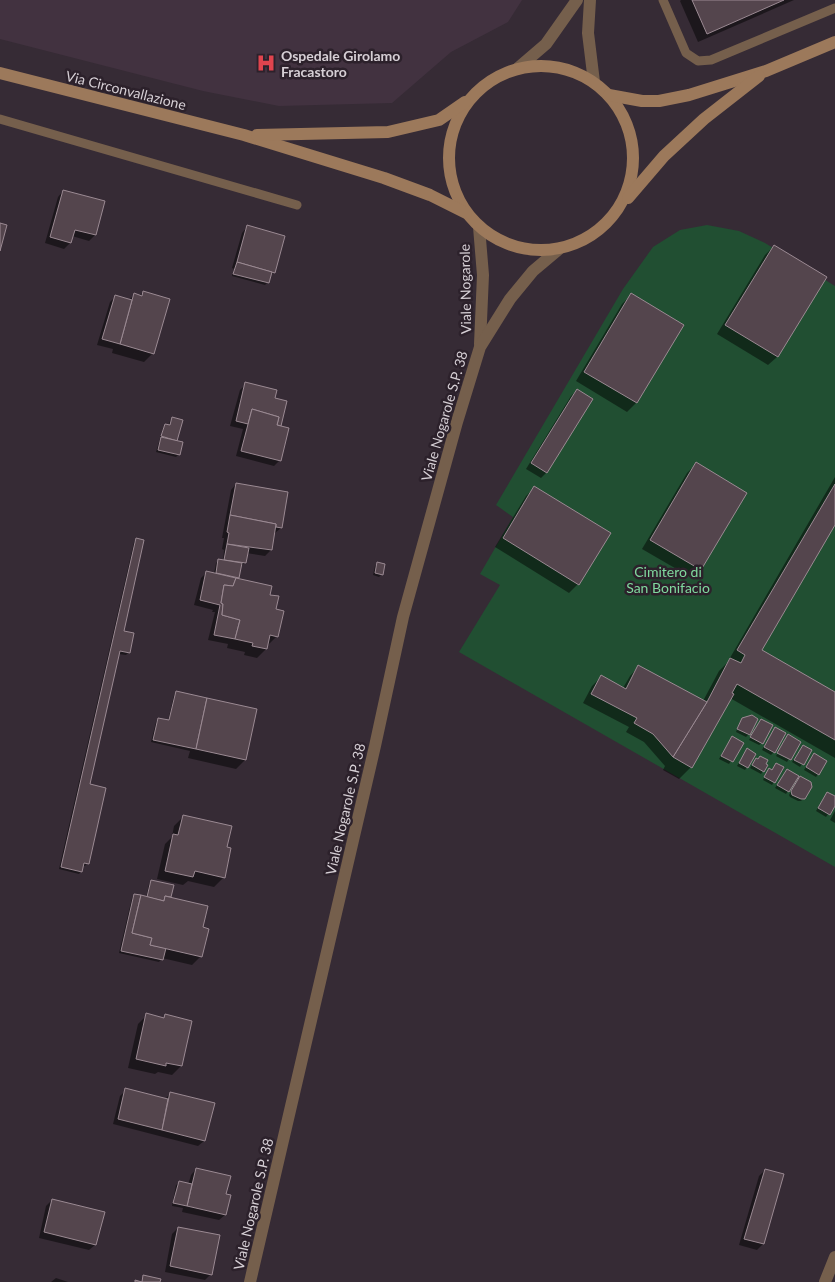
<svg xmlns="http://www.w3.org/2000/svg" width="835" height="1282" font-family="Lato,sans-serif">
<rect width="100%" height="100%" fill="#362b35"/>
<!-- built -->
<polygon fill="#423240" points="0,0 522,0 508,22 451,52 392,103 279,106 203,91 0,39"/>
<!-- green -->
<polygon fill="#214f32" points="707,225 739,231 765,243 835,286 835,867 459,652 500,585 480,574 513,517 496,505 623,289 653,247 680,230"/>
<!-- shadow -->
<g fill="#0007">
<polygon points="681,0 794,0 698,42 680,1"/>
<polygon points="63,191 104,202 95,235 89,241 72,236 70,243 64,249 45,243 58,197"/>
<polygon points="247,227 274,272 269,277 267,283 265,285 232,276 234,269 232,268 242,233"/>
<polygon points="774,246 825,278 777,357 768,365 717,334 765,255"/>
<polygon points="144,292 153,353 144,362 112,353 113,349 97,345 110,302 116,296 129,300 134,295 139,296"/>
<polygon points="631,295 682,325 636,403 627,412 576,381 622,304"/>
<polygon points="246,384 273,399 279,427 280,460 274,466 236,456 243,429 230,426 240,390"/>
<polygon points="577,390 591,400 546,473 541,478 526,469 571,396"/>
<polygon points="172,419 175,442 179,454 176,457 156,452 163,428 165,425 168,426 170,421"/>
<polygon points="696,464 700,570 692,578 642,549 687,473"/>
<polygon points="835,477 835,523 761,651 835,694 835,758 730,698 691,767 679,779 663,770 665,766 644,742 626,732 629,727 583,703 592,686 601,677 623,688 630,676 638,667 703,701 719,671 727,663"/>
<polygon points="236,484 281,528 275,533 273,533 271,550 265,556 246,553 245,563 242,565 241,565 237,579 268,596 275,610 277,636 268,645 267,645 266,649 257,658 244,655 245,652 227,648 228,644 208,640 215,612 212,612 213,610 194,605 201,578 207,572 214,574 216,563 219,560 223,561 224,550 222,549 224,538 222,538 231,490"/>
<polygon points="535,487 609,533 578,584 569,593 495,547 526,496"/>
<polygon points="136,540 122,632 133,634 128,653 126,655 118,654 88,785 87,863 85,866 82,865 81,871 79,874 59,869 134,542"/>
<polygon points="378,563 382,574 379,577 373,575 375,566"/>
<polygon points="176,693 256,710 245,760 236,769 188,758 190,751 151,742 156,722 158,719 168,721 174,695"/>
<polygon points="743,719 749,734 746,737 736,732 740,722"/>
<polygon points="761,720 762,743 759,745 749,740"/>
<polygon points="773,731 774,752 771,755 762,750"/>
<polygon points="788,736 799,742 787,762 776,756"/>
<polygon points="732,737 742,743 729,764 719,759"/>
<polygon points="803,746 811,751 800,767 792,762"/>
<polygon points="747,750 747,767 745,770 737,766"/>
<polygon points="812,757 818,774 816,777 804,770"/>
<polygon points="754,762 763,771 761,774 750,768"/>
<polygon points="776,764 774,782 772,785 763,780 767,772 771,771"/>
<polygon points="787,770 788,791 786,794 775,788"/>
<polygon points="798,780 804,798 801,801 798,801 790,797 789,795"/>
<polygon points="825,796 835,798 835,804 826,817 816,811"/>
<polygon points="835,811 835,823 830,820"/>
<polygon points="183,817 226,848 230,849 223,878 214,887 188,881 183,885 157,879 165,844 172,837 174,826"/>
<polygon points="152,881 172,886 170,898 202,928 201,956 192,965 162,958 159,962 119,953 132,898 134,895 146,898 149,884"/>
<polygon points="147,1015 163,1019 165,1016 181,1066 172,1075 158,1072 155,1074 128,1068 138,1024"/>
<polygon points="126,1090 164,1100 170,1094 204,1141 198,1146 113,1124 120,1096"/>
<polygon points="196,1169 225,1195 225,1215 219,1220 182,1212 183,1208 172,1206 176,1185 179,1183 188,1185 191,1175"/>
<polygon points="765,1170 782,1175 763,1244 757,1250 739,1245 759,1176"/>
<polygon points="52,1200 95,1245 89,1250 39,1238 46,1206"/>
<polygon points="178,1228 211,1274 205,1280 165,1272 172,1234"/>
<polygon points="56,1278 68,1282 51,1282"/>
</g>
<!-- building -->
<g fill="#54454d" stroke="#9b8a93">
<polygon points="692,0 784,0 707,34"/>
<polygon points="63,190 105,201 96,235 75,230 71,243 50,237"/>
<polygon points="0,223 7,225 0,251"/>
<polygon points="247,225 285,236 275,273 237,262"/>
<polygon points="774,245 827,277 778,357 725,325"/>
<polygon points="237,262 272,272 269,283 233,274"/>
<polygon points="143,291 170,299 154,354 120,344 134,293 142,296"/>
<polygon points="631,293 684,325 637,403 584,372"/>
<polygon points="115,295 132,300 120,344 102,339"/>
<polygon points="245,382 277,390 275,398 287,401 281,426 277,425 279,417 252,409 248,424 236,421"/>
<polygon points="577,389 593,399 547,473 531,463"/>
<polygon points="252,409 279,417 277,425 289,428 281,461 241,451"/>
<polygon points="172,417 183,420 177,441 161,436 165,424 170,425"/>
<polygon points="161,437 183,442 180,455 158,450"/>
<polygon points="696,462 747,493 701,570 650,540"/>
<polygon points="236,483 288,492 282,528 276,527 276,524 230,515"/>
<polygon points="835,484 835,525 762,650 835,692 835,740 737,684 732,693 734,694 692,768 673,757 707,702 730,658 741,663 745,655 737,650"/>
<polygon points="534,486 611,533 579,585 503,538"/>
<polygon points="230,515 276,524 272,550 227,544 229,533 227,532"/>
<polygon points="136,538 144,540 124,631 134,633 130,653 120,651 90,784 106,788 89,864 84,863 82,872 61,867"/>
<polygon points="227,544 249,548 246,563 224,560"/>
<polygon points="218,559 242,563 239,578 216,573"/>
<polygon points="377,562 385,564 383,575 375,573"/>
<polygon points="206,571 236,578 233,586 224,585 221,603 223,604 222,615 240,620 235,639 214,635 220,605 200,600"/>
<polygon points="236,578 272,586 270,595 279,596 276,609 284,611 278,637 270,635 267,649 252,646 253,643 235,639 240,620 222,615 223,604 221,603 224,585 233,586"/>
<polygon points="638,665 707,702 673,757 653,734 634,723 637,718 591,694 601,675 626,689"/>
<polygon points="176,691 207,698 196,749 153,740 158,718 169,720"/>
<polygon points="207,698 257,709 246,760 196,749"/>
<polygon points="752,715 758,719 750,735 737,729 742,718"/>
<polygon points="761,719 773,725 763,744 750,737"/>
<polygon points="775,727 786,733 775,753 764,747"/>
<polygon points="788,734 801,742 791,760 777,753"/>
<polygon points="732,736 744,743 733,762 721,756"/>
<polygon points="803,745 812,750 804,765 794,760"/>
<polygon points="747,748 756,754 748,768 739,763"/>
<polygon points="814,753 827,761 819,775 806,767"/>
<polygon points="760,756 768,760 766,764 768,765 764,772 752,765 756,758 758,759"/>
<polygon points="776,763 784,767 775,783 764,777 769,768 772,770"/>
<polygon points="787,769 799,776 789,792 777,785"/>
<polygon points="800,776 811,782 812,787 805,799 801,799 792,795 791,791"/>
<polygon points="827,792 835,796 835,806 830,815 818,808"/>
<polygon points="183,815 232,826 227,847 231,848 225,878 195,871 193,877 165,871 173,834 178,835"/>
<polygon points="151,880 174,885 171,897 165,896 164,901 147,897"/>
<polygon points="134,894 141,895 132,933 152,938 150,945 166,948 163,960 121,951"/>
<polygon points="141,895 164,901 165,896 208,906 203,927 209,929 202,957 150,945 152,938 132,933"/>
<polygon points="146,1013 164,1018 165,1014 192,1021 182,1066 166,1063 166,1066 136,1059"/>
<polygon points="125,1088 168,1099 162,1130 118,1119"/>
<polygon points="170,1092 215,1103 205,1141 162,1130"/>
<polygon points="196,1168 231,1176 226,1194 231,1195 226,1215 187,1206"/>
<polygon points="765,1169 784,1174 764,1244 744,1239"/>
<polygon points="179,1181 192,1184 187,1206 173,1203"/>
<polygon points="52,1199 105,1212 96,1245 44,1232"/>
<polygon points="178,1227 220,1235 212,1275 170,1266"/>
<polygon points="143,1275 161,1279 160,1282 135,1282 135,1280 142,1282"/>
</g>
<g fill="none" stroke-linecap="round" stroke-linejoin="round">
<!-- service -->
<g stroke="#755f4c" stroke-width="9">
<polyline points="663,0 686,53 698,61 711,60 835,8"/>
<polyline points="0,119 297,205"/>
</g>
<!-- minor -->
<polyline stroke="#755f4c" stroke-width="12" points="825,1282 835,1257"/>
<!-- tertiary -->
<g stroke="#755f4c" stroke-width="12">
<polyline points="590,0 588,33 594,82"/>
<polyline points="518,68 546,44 577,0"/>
<polyline points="479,227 483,275 480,344"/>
<polyline points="250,1282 375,746 403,617 457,422 480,347 510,299 533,271 558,250"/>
</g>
<!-- secondary -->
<g stroke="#9c795b" stroke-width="12">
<circle cx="541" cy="158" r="92"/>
<polyline points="0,73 244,135 384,178 430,195 466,213"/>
<polyline points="609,95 642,101 659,101 689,95 766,71 835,42"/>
<polyline points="257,135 388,132 439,120 465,102"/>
<polyline points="628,198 664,156 704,119 759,76"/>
</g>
</g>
<!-- icons -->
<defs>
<g id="hospital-bare" transform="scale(1.5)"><path d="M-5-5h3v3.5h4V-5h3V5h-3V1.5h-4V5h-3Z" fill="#e0444e" stroke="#2c212b" stroke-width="2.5" paint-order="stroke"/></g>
</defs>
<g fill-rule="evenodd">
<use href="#hospital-bare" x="266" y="63"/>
</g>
<g text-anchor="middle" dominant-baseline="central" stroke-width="5" stroke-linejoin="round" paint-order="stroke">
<!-- poi labels -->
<g font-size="14" font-weight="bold" fill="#d6cfd5" stroke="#2c212b" text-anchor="start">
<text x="281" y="55">Ospedale Girolamo<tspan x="281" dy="16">Fracastoro</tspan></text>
</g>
<!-- street labels -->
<g font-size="14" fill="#d6cfd5" stroke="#2c212b">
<text transform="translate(126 90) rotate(14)">Via Circonvallazione</text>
<text transform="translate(465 289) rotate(-91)">Viale Nogarole</text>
<text transform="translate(444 416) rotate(-74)">Viale Nogarole S.P. 38</text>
<text transform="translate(345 809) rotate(-77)">Viale Nogarole S.P. 38</text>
<text transform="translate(253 1204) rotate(-77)">Viale Nogarole S.P. 38</text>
</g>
<!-- park labels -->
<g font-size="14" fill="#80d89e" stroke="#2c212b">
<text x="668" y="571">Cimitero di<tspan x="668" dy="16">San Bonifacio</tspan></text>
</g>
</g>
</svg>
